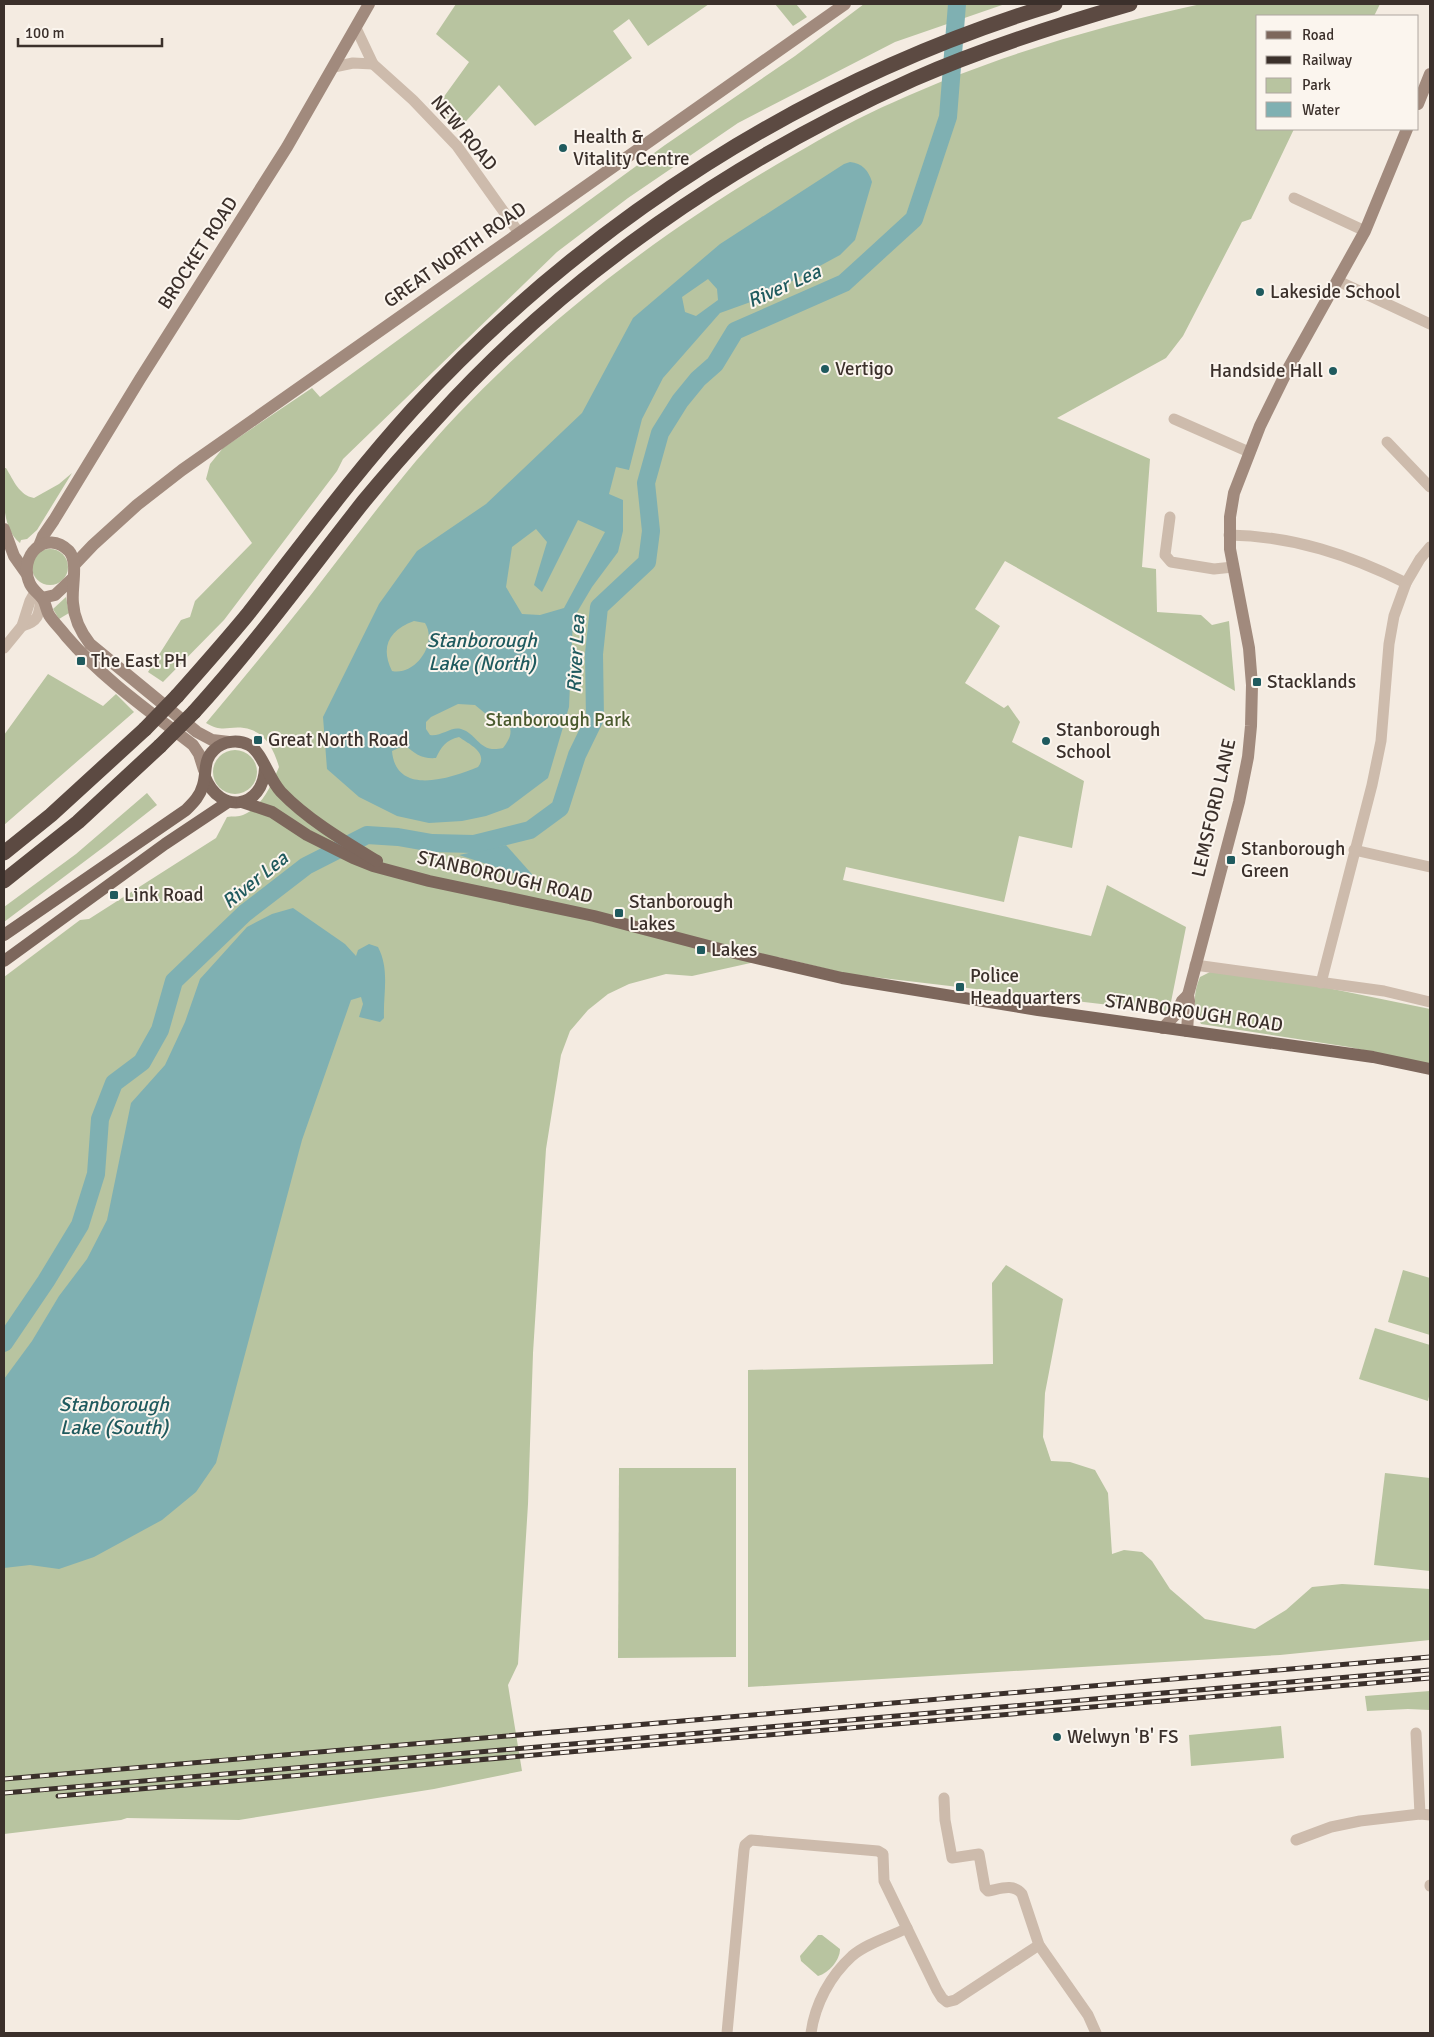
<svg xmlns="http://www.w3.org/2000/svg" width="1434" height="2037" font-family="Signika,sans-serif">
<rect width="100%" height="100%" fill="#f4ebe1"/>
<!-- green -->
<g fill="#b8c4a0">
<polygon points="456,4 709,4 648,46 629,19 613,31 632,58 535,126 499,85 457,131 435,109 469,62 436,34"/>
<polygon points="775,4 796,4 807,17 793,26"/>
<polygon points="864,4 1005,4 895,42 738,123 628,198 557,252 343,459 337,471 224,620 163,682 148,672 181,620 190,617 195,601 252,543 206,479 210,464 223,448 312,388 320,397 665,145 795,56"/>
<path d="M1201 4H1380L1374 16H1258V129H1294L1251 219 1242 222 1183 336 1166 358 1057 418 1150 459 1142 567 1156 569 1157 612 1201 615 1212 625 1229 621 1235 691 1005 561 975 609 1000 626 965 683 1004 708 1008 705 1020 722 1012 742 1084 781 1072 848 1019 836 1004 902 846 867 843 880 1091 936 1107 885 1186 927 1169 1012 848 974 778 957 692 976 666 974 629 984 608 994 588 1010 570 1031 561 1055 546 1149 533 1353 528 1504 518 1664 508 1685 522 1771 434 1789 239 1820 127 1818 121 1820 4 1834V977L80 920 89 919 216 838 227 817C232 816 239 817 243 815 263 806 271 785 279 767 274 749 265 731 244 728 227 726 223 733 206 723 241 681 276 639 310 596 358 534 404 471 458 414 555 312 671 225 793 155 826 136 859 117 894 102 992 57 1096 27 1201 4Z"/>
<path d="M4 468H6C14 481 19 495 34 498L59 484 72 473 37 530 27 539 21 540 20 543C0 527 4 492 4 468Z"/>
<circle cx="50" cy="567" r="18"/>
<polygon points="66,597 69,613 59,619 53,609"/>
<polygon points="48,674 103,706 116,694 134,712 4,825 4,735"/>
<circle cx="235" cy="772" r="22"/>
<polygon points="147,793 157,805 105,846 4,922 4,907 76,854"/>
<path d="M1210 972 1318 986 1430 1009V1064L1349 1047 1201 1024C1193 1009 1193 993 1200 977Z"/>
<polygon points="1006,1265 1063,1299 1045,1393 1043,1437 1051,1461 1070,1462 1095,1470 1108,1493 1112,1554 1124,1550 1142,1552 1152,1561 1170,1589 1205,1619 1255,1629 1286,1610 1312,1587 1342,1584 1430,1589 1430,1640 1280,1655 748,1687 748,1370 993,1364 992,1283"/>
<polygon points="1403,1270 1430,1278 1430,1335 1388,1322"/>
<polygon points="1375,1328 1430,1345 1430,1392 1428,1401 1359,1379"/>
<polygon points="619,1468 736,1468 736,1657 618,1658"/>
<polygon points="1385,1473 1430,1478 1430,1571 1374,1565"/>
<polygon points="1430,1691 1430,1710 1408,1709 1367,1711 1365,1696"/>
<polygon points="1281,1726 1284,1758 1191,1766 1189,1735"/>
<path d="M818 1935H822L840 1949C840 1960 829 1973 818 1976L801 1961 800 1956Z"/>
</g>
<!-- water -->
<g fill="#7fb0b2" fill-rule="evenodd">
<path d="M850 162C862 163 869 171 872 182L855 240 840 255 759 299 720 313 663 378 642 419 629 470 616 467 609 494 623 500V531L618 552 592 587 573 619 569 707 548 778 508 808 486 816 462 821 429 823 397 816 359 797 327 769 323 717 379 604 417 551 486 504 582 413 633 318 720 244 844 164ZM708 279 717 289 718 300 696 316 685 312 682 297ZM578 520 605 532 564 608 540 615 522 614 506 587 512 547 536 529 547 542 534 585 542 592ZM414 621 425 623C438 644 415 676 392 671 380 647 389 630 414 621ZM458 704 475 705 492 719 510 727C512 736 508 741 503 748 479 754 478 734 461 729 451 726 441 737 430 735L426 729V722L431 717ZM459 737C469 744 489 753 478 767 451 778 396 797 392 751L405 745C415 754 422 759 436 758 441 747 446 740 459 737Z"/>
<polygon points="506,845 538,881 459,855"/>
<path d="M293 908 345 944 356 956 358 950 369 944 378 947C390 970 383 994 384 1018L380 1022 359 1017 363 1004 361 997 351 1000 302 1140 216 1463 196 1492 162 1520 94 1557 59 1569 30 1565 4 1568V1379L32 1341 59 1296 87 1259 107 1220 131 1103 165 1065 185 1022 200 979 247 927 272 914Z"/>
</g>
<g fill="none" stroke-linecap="round" stroke-linejoin="round">
<!-- river -->
<polyline stroke="#7fb0b2" stroke-width="18" points="4,1343 46,1281 80,1225 96,1174 100,1119 114,1083 142,1062 160,1030 174,981 245,913 306,866 367,835 398,837 432,843 474,844 530,830 560,808 577,755 595,718 594,654 599,607 647,562 651,531 646,483 660,433 680,401 698,379 715,364 735,331 844,283 914,219 948,117 957,4"/>
<!-- street -->
<g stroke="#cdbbac" stroke-width="11">
<polyline points="356,28 373,64 413,100 457,146 519,233"/>
<polyline points="334,67 353,63 373,64"/>
<polyline points="1294,198 1365,231"/>
<polyline points="1338,281 1430,324"/>
<polyline points="1174,419 1249,452"/>
<polyline points="1387,442 1430,487"/>
<polyline points="1170,517 1165,555 1171,562 1214,569 1233,567"/>
<path d="M1229 535C1293 536 1350 555 1406 583"/>
<path d="M22 626C39 621 39 615 41 598"/>
<polyline points="4,648 22,626 30,601 35,592"/>
<polyline points="1354,850 1430,867"/>
<polyline points="1195,965 1384,991 1430,1002"/>
<polyline points="1321,983 1372,785 1381,741 1389,644 1394,616 1406,583 1420,559 1430,547"/>
<polyline points="1416,1733 1420,1814"/>
<path d="M944 1798 945 1820 952 1858 979 1854 985 1888 988 1891C1000 1889 1013 1883 1022 1894L1039 1945 1088 2015 1096 2033"/>
<polyline points="1296,1840 1331,1827 1360,1821 1420,1814 1430,1815"/>
<polyline points="1430,1885 1430,1886"/>
<polyline points="727,2033 744,1850 745,1845 751,1840 878,1851 883,1854 884,1881 937,1990 942,1998 947,2002 955,2000 1039,1945"/>
<path d="M811 2033C815 2004 830 1976 852 1956 867 1943 890 1937 907 1928"/>
</g>
<!-- secondary -->
<g stroke="#a18a7d" stroke-width="12">
<polyline points="1418,104 1430,74"/>
<polyline points="4,529 14,556 26,573"/>
<polyline points="39,546 43,536 54,520 140,379 287,147 369,4"/>
<polyline points="75,564 93,545 137,505 182,470 845,4"/>
<polyline points="42,598 55,595 73,578"/>
<path d="M204 770 199 754 193 745C149 711 102 678 66 636 61 629 54 623 49 615 46 610 46 603 42 598 38 593 33 590 30 584 17 556 46 528 69 551 79 562 71 588 73 603 74 619 80 631 90 644L197 732 212 740 229 742"/>
<polyline points="1163,1028 1176,1014 1182,1001 1188,995"/>
<polyline points="1187,1031 1189,1001 1188,995 1239,802 1248,757 1251,726 1252,685 1249,648 1230,549 1230,517 1234,493 1260,426 1288,369 1365,231 1407,129"/>
</g>
<!-- primary -->
<g stroke="#7d675c" stroke-width="12">
<path d="M205 777C220 815 263 809 265 768"/>
<polyline points="242,802 272,812 307,835 353,858 373,866 429,881 594,916 739,954 842,978 1038,1010 1373,1057 1430,1069"/>
<path d="M4 935 186 810C194 802 200 796 203 785 207 772 203 760 214 750 223 741 238 739 249 745 263 753 268 778 281 792 308 820 344 841 377 861"/>
<polyline points="4,961 165,844 228,802"/>
</g>
<!-- highway -->
<g stroke="#5c4a42" stroke-width="15">
<path d="M177 696C201 669 225 642 248 614 302 545 354 474 413 409 586 221 810 78 1055 4"/>
<path d="M194 712C255 645 308 572 364 501 387 473 411 446 436 419 568 273 735 159 914 79 984 48 1057 25 1130 4"/>
<polyline points="4,853 51,815 145,729"/>
<polyline points="4,881 78,822 160,746"/>
</g>
<!-- rail casing -->
<g stroke="#3b302b" stroke-width="5">
<g id="rail">
<polyline points="4,1779 1430,1657"/>
<polyline points="4,1793 1430,1670"/>
<polyline points="58,1796 1430,1678"/>
</g>
</g>
<!-- rail -->
<use href="#rail" stroke="#fbf5ee" stroke-width="3" stroke-dasharray="9" stroke-linecap="butt"/>
<!-- highway-bridge -->
<g stroke="#5c4a42" stroke-width="15">
<polyline points="145,729 177,696"/>
<polyline points="160,746 194,712"/>
</g>
</g>
<!-- markers -->
<g fill="#1f5a5e" stroke="#fbf5ee" stroke-width="2">
<circle cx="563" cy="148" r="5"/>
<circle cx="1260" cy="292" r="5"/>
<circle cx="825" cy="369" r="5"/>
<circle cx="1333" cy="371" r="5"/>
<rect x="76" y="656" width="10" height="10" rx="2.5"/>
<rect x="1252" y="677" width="10" height="10" rx="2.5"/>
<rect x="253" y="735" width="10" height="10" rx="2.5"/>
<circle cx="1046" cy="741" r="5"/>
<rect x="1226" y="855" width="10" height="10" rx="2.5"/>
<rect x="109" y="890" width="10" height="10" rx="2.5"/>
<rect x="614" y="908" width="10" height="10" rx="2.5"/>
<rect x="696" y="945" width="10" height="10" rx="2.5"/>
<rect x="955" y="982" width="10" height="10" rx="2.5"/>
<circle cx="1057" cy="1737" r="5"/>
</g>
<g text-anchor="middle" dominant-baseline="central" stroke-width="4" stroke-linejoin="round" paint-order="stroke">
<!-- street labels -->
<g font-size="19" fill="#3b302b" stroke="#fbf5ee">
<text transform="translate(464 133) rotate(50)">NEW ROAD</text>
<text transform="translate(198 253) rotate(-57)">BROCKET ROAD</text>
<text transform="translate(455 255) rotate(-35)">GREAT NORTH ROAD</text>
<text transform="translate(1214 808) rotate(-77)">LEMSFORD LANE</text>
<text transform="translate(505 877) rotate(13)">STANBOROUGH ROAD</text>
<text transform="translate(1194 1013) rotate(8)">STANBOROUGH ROAD</text>
</g>
<!-- poi labels -->
<g font-size="19" fill="#3b302b" stroke="#fbf5ee" text-anchor="start">
<text x="573" y="137">Health &amp;<tspan x="573" dy="22">Vitality Centre</tspan></text>
<text x="1270" y="292">Lakeside School</text>
<text x="835" y="369">Vertigo</text>
<text x="1323" y="371" text-anchor="end">Handside Hall</text>
<text x="91" y="661">The East PH</text>
<text x="1267" y="682">Stacklands</text>
<text x="1056" y="730">Stanborough<tspan x="1056" dy="22">School</tspan></text>
<text x="268" y="740">Great North Road</text>
<text x="1241" y="849">Stanborough<tspan x="1241" dy="22">Green</tspan></text>
<text x="124" y="895">Link Road</text>
<text x="629" y="902">Stanborough<tspan x="629" dy="22">Lakes</tspan></text>
<text x="711" y="950">Lakes</text>
<text x="970" y="976">Police<tspan x="970" dy="22">Headquarters</tspan></text>
<text x="1067" y="1737">Welwyn 'B' FS</text>
</g>
<!-- park labels -->
<g font-size="19" fill="#4a5a2e" stroke="#fbf5ee">
<text x="558" y="720">Stanborough Park</text>
</g>
<!-- water labels -->
<g font-size="20" font-style="italic" fill="#1f5a5e" stroke="#fbf5ee">
<text transform="translate(784 286) rotate(-24)">River Lea</text>
<text x="482" y="640">Stanborough<tspan x="482" dy="23">Lake (North)</tspan></text>
<text transform="translate(576 654) rotate(-87)">River Lea</text>
<text transform="translate(255 880) rotate(-39)">River Lea</text>
<text x="114" y="1404">Stanborough<tspan x="114" dy="23">Lake (South)</tspan></text>
</g>
</g>
<!-- border -->
<rect width="1434" height="2037" fill="none" stroke="#3b302b" stroke-width="10"/>
<!-- legend -->
<rect x="1256" y="15" width="162" height="115" fill="#fbf5ee" stroke="#aea6a0"/>
<rect x="1266" y="31" width="25" height="8" fill="#7d675c" stroke="#aea6a0"/>
<text x="1302" y="40" font-size="15" fill="#3b302b">Road</text>
<rect x="1266" y="56" width="25" height="8" fill="#3b302b" stroke="#aea6a0"/>
<text x="1302" y="65" font-size="15" fill="#3b302b">Railway</text>
<rect x="1266" y="78" width="25" height="15" fill="#b8c4a0" stroke="#aea6a0"/>
<text x="1302" y="90" font-size="15" fill="#3b302b">Park</text>
<rect x="1266" y="102" width="25" height="15" fill="#7fb0b2" stroke="#aea6a0"/>
<text x="1302" y="115" font-size="15" fill="#3b302b">Water</text>
<!-- scale -->
<path d="M18 38v8h144v-8" fill="none" stroke="#3b302b" stroke-width="2.5"/>
<text x="25" y="38" font-size="15" fill="#3b302b" stroke="#fbf5ee" stroke-width="4" paint-order="stroke">100 m</text>
</svg>
